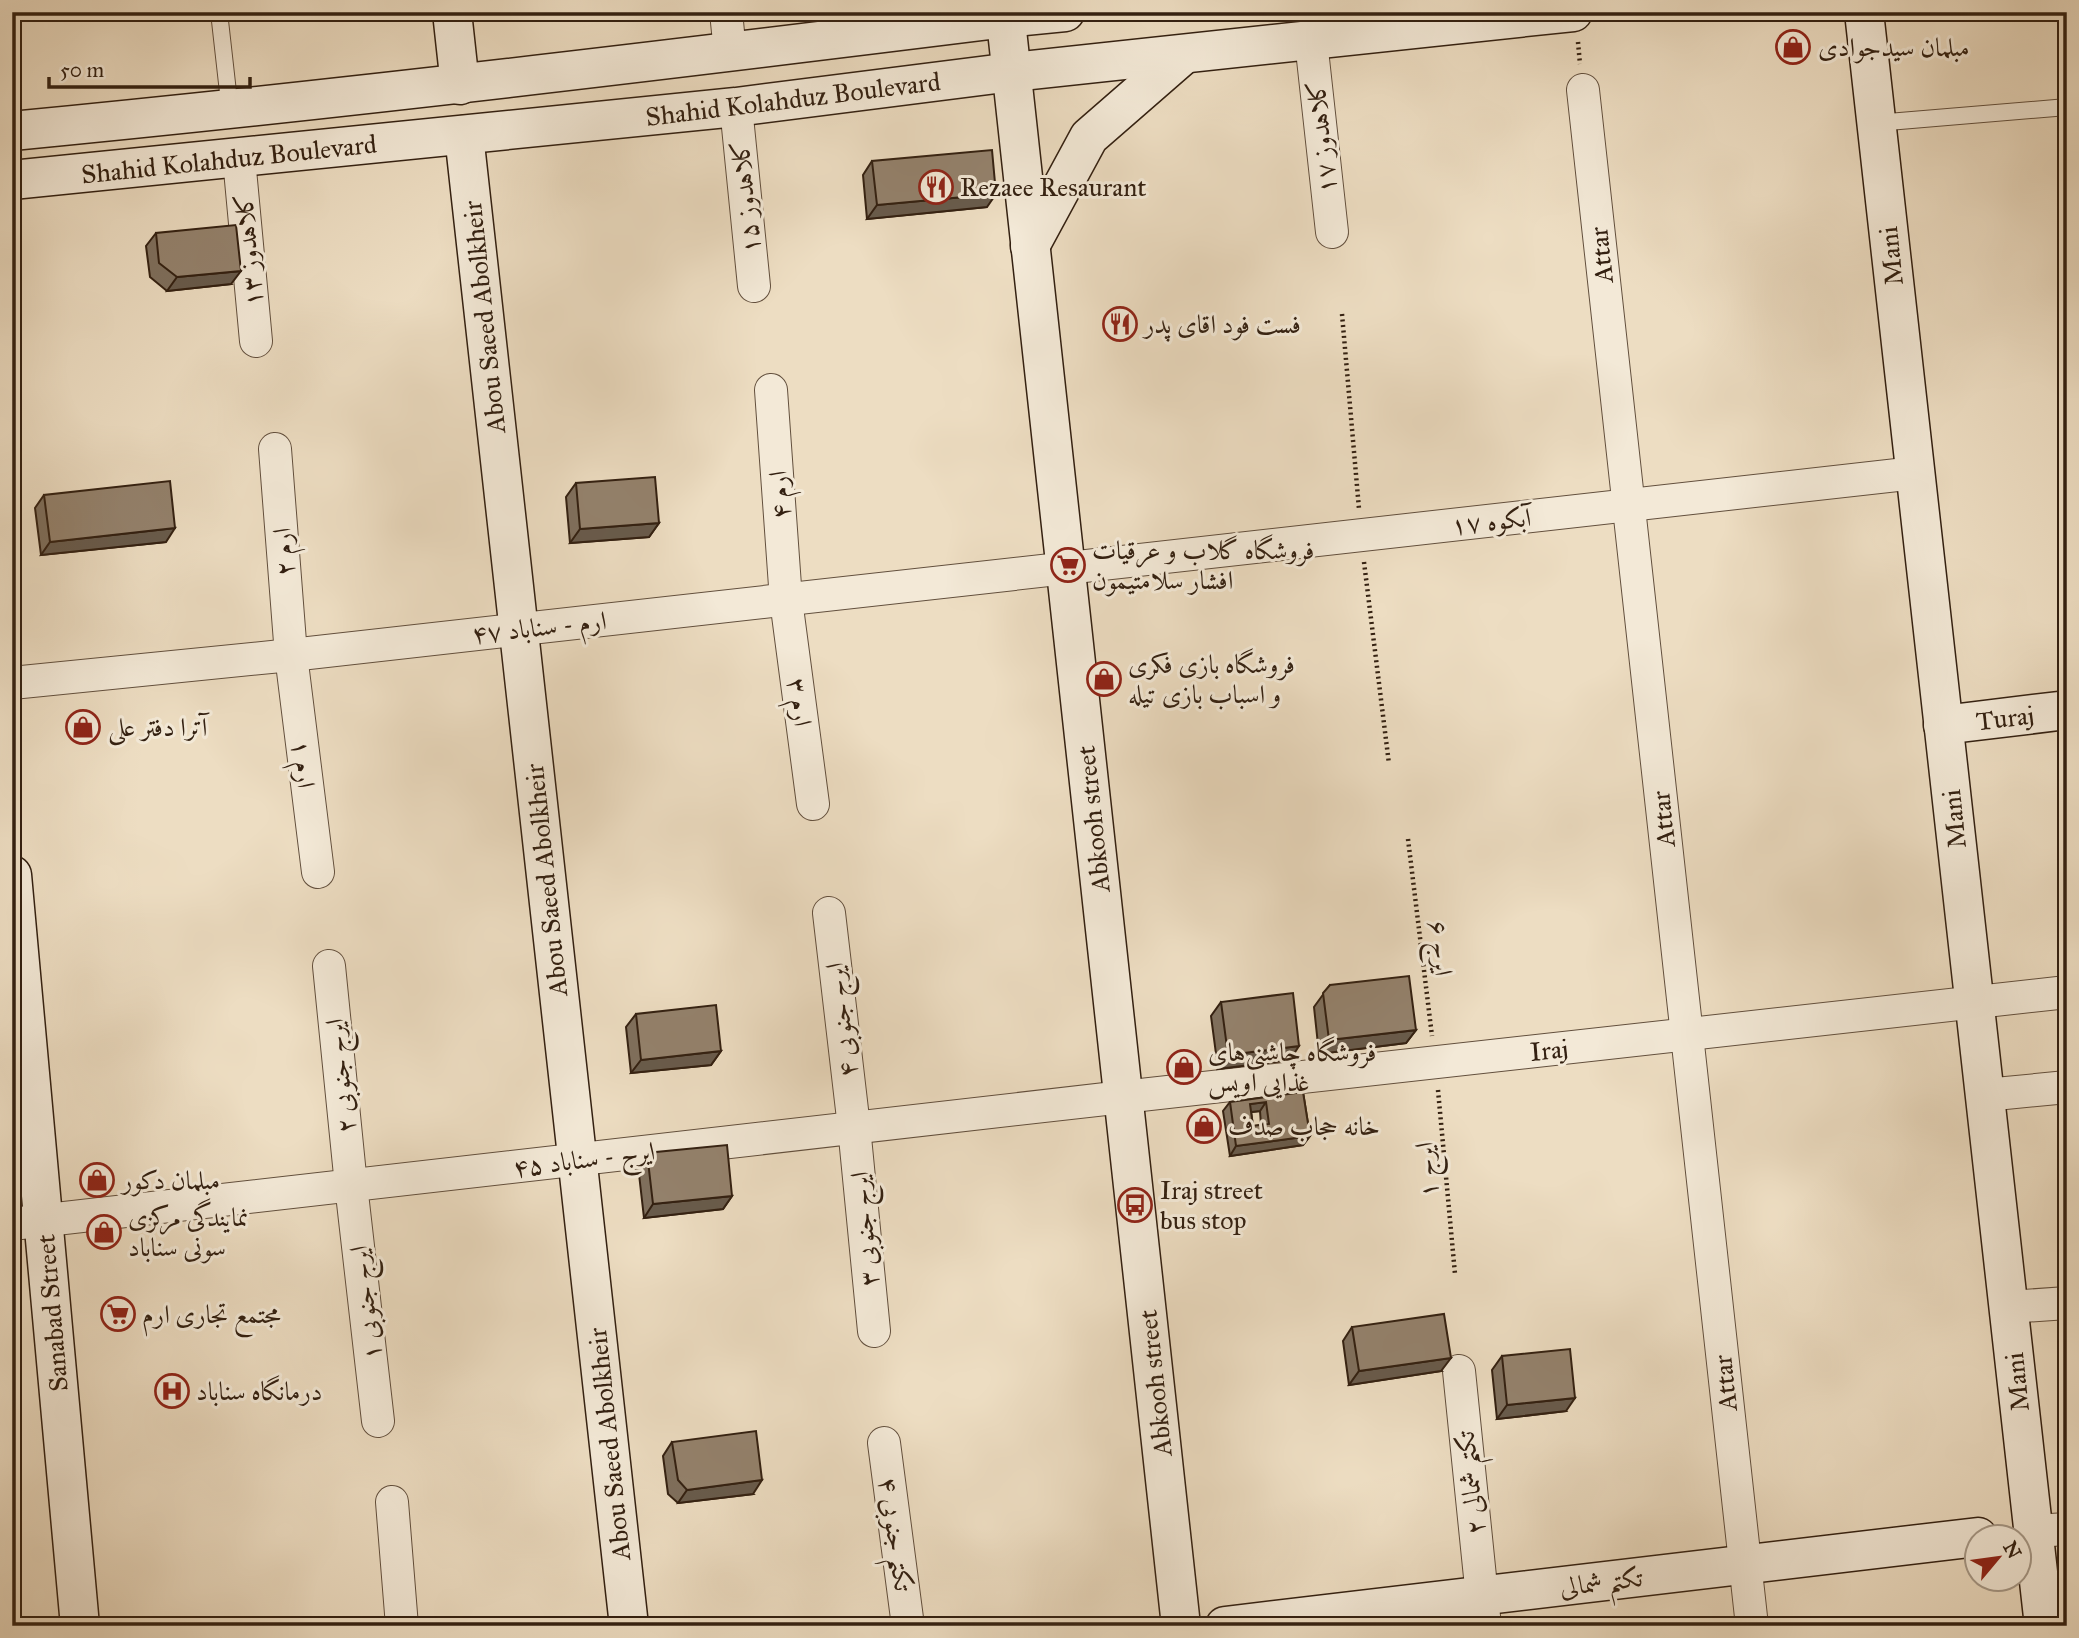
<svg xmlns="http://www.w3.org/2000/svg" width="2079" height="1638" font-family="'IM FELL Great Primer',Amiri,serif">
<rect width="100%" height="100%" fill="#edddc2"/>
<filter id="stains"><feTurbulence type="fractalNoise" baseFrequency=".00286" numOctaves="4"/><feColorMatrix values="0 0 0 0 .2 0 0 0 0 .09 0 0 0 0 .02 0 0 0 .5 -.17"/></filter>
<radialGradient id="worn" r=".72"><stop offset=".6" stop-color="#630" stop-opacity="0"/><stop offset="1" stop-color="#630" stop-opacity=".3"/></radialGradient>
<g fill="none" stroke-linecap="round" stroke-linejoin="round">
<!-- lane casing -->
<g stroke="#624f3d" stroke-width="18">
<g id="lane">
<polyline points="219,12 230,110"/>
<polyline points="1876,123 2067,107"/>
</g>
</g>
<!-- street casing -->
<g stroke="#624f3d" stroke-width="34">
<g id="street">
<polyline points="726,12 730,52"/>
<polyline points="1311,41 1332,232"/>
<polyline points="1583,90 1752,1626"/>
<polyline points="736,107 754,286"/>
<polyline points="239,159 256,341"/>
<polyline points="771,390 786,600 813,804"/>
<polyline points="275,449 291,655 318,872"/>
<polyline points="12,683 291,655 1915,473"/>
<polyline points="829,913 854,1127 874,1331"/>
<polyline points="329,966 351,1185 378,1421"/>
<polyline points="1985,1095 2067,1087"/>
<polyline points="12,1224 1123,1097 2067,992"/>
<polyline points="2009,1307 2067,1303"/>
<polyline points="1459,1371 1485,1626"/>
<polyline points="884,1443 908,1626"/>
<polyline points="392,1502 402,1626"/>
<polyline points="2034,1531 2067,1529"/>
</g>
</g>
<!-- secondary casing -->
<g stroke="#332011" stroke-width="41">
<g id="secondary">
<polyline points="452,12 460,85"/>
<polyline points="1005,12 1181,1626"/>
<polyline points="1864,12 2044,1626"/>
<path d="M12 131C344 99 675 59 1006 18L1065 12"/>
<polyline points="464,135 629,1626"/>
<polyline points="12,180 736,107 1012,72 1573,12"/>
<polyline points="1030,246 1089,137 1182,56"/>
<polyline points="1943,725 2067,710"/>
<polyline points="12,875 80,1626"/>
<polyline points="1225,1626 1978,1537"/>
</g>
</g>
<!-- path -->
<g stroke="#332011" stroke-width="4.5" stroke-dasharray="2 3.5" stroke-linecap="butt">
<polyline points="1578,42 1580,64"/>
<polyline points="1342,314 1359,509"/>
<polyline points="1364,562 1389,764"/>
<polyline points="1408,839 1432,1036"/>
<polyline points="1438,1090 1455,1274"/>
</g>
<!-- lane -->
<use href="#lane" stroke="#f3e9d7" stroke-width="16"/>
<!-- street -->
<use href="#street" stroke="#f3e9d7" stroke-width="32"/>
<!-- secondary -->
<use href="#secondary" stroke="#f3e9d7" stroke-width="38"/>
</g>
<!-- wall -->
<g fill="#7f705e" stroke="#332011" stroke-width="2" fill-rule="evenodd">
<polygon points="872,161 987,207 867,219 863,175"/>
<polygon points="156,233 231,284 167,291 150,277 146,246"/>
<polygon points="576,483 659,523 649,537 570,543 566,497"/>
<polygon points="44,495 166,542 41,555 35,508"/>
<polygon points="1330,985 1416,1030 1406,1043 1319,1054 1314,1007"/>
<polygon points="1221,1002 1290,1060 1218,1069 1211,1016"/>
<polygon points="636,1014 721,1051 711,1065 631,1073 626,1027"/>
<path d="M1303 1092 1310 1136 1303 1145 1230 1156 1223 1111 1230 1102ZM1260 1111 1261 1125 1253 1126 1251 1112Z"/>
<polygon points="648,1161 732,1196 723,1209 644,1218 639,1174"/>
<polygon points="1352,1327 1441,1371 1349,1385 1343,1341"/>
<polygon points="1502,1356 1566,1411 1497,1419 1492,1370"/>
<polygon points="672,1442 753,1494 678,1503 668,1494 663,1456"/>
</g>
<!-- shaded-wall -->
<g fill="#685b4c" stroke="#332011" stroke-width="2">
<polygon points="996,194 987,207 867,219 877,205"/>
<polygon points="241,271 231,284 167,291 177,277"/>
<polygon points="659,523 649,537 570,543 580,529"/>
<polygon points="175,528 166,542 41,555 50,542"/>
<polygon points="1416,1030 1406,1043 1319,1054 1329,1040"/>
<polygon points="1299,1046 1290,1060 1218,1069 1228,1055"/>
<polygon points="721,1051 711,1065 631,1073 641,1060"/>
<polygon points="1266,1102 1260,1111 1243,1113 1250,1104"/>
<polygon points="1310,1136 1303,1145 1230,1156 1236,1146"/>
<polygon points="732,1196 723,1209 644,1218 653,1204"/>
<polygon points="1451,1358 1441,1371 1349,1385 1359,1371"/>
<polygon points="1575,1398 1566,1411 1497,1419 1507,1405"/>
<polygon points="762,1480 753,1494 678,1503 687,1490"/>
</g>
<!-- building -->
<g fill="#94826d" stroke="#332011" stroke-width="2" fill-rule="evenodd">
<polygon points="992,150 996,194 877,205 872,161"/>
<polygon points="236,225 241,271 177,277 159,263 156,233"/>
<polygon points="655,477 659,523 580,529 576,483"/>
<polygon points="170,481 175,528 50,542 44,495"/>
<polygon points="1409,976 1416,1030 1329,1040 1323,993 1330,985"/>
<polygon points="1293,993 1299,1046 1228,1055 1221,1002"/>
<polygon points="716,1005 721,1051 641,1060 636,1014"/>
<path d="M1303 1092 1310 1136 1236 1146 1230 1102ZM1266 1102 1269 1124 1253 1126 1250 1104Z"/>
<polygon points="727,1145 732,1196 653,1204 648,1161 656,1152"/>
<polygon points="1444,1314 1451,1358 1359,1371 1352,1327"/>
<polygon points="1570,1349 1575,1398 1507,1405 1502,1356"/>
<polygon points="756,1431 762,1480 687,1490 678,1480 672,1442"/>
</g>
<!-- icons -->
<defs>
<g id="shop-ring" transform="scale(1.75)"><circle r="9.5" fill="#f3e9d7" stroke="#8f2418" stroke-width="1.5"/><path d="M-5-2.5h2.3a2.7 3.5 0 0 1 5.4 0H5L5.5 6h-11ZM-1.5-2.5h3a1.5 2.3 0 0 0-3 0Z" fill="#8f2418"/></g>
<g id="restaurant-ring" transform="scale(1.75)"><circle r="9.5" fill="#f3e9d7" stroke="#8f2418" stroke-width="1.5"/><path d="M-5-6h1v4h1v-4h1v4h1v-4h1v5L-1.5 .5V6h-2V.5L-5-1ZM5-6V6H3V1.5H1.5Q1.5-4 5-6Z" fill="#8f2418"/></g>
<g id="supermarket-ring" transform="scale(1.75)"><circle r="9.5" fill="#f3e9d7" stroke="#8f2418" stroke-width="1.5"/><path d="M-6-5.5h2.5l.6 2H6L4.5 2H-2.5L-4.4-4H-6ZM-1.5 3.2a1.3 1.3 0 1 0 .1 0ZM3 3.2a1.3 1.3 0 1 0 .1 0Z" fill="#8f2418"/></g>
<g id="bus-ring" transform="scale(1.75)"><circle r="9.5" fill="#f3e9d7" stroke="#8f2418" stroke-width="1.5"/><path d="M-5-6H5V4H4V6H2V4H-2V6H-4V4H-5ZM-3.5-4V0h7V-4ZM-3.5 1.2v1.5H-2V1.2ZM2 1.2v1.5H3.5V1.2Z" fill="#8f2418"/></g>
<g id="hospital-ring" transform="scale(1.75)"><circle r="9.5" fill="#f3e9d7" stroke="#8f2418" stroke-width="1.5"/><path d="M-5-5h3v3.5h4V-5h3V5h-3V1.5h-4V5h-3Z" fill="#8f2418"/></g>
</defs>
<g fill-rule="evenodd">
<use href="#shop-ring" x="1793" y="47"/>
<use href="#restaurant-ring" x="936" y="187"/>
<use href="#restaurant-ring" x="1120" y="324"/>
<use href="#supermarket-ring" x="1068" y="565"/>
<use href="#shop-ring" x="1104" y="679"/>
<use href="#shop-ring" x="83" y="727"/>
<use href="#shop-ring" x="1184" y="1067"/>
<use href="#shop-ring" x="1204" y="1126"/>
<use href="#shop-ring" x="97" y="1180"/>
<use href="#bus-ring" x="1135" y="1205"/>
<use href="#shop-ring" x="104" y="1232"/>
<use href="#supermarket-ring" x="118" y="1314"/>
<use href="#hospital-ring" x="172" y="1391"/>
</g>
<g text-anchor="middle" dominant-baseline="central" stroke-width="6" stroke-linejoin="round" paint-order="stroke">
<!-- poi labels -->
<g font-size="26" fill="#332011" stroke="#f3e9d7" text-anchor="start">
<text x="1818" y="47">مبلمان سیدجوادی</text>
<text x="960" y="187">Rezaee Resaurant</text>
<text x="1144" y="324">فست فود اقای پدر</text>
<text x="1092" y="550">فروشگاه گلاب و عرقیات<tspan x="1092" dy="30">افشار سلامتیمون</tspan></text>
<text x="1128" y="664">فروشگاه بازی فکری<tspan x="1128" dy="30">و اسباب بازی تیله</tspan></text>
<text x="108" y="727">آترا دفتر علی</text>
<text x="1208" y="1052">فروشگاه چاشنی‌های<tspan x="1208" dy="30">غذایی اویس</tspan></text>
<text x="1228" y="1126">خانه حجاب صدف</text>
<text x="122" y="1180">مبلمان دكور</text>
<text x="1160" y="1190">Iraj street<tspan x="1160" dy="30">bus stop</tspan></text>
<text x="128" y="1217">نمایندگی مرکزی<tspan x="128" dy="30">سونی سناباد</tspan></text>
<text x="142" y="1314">مجتمع تجاری ارم</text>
<text x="196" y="1391">درمانگاه سناباد</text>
</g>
<!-- street labels -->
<g font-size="26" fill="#332011" stroke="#f3e9d7">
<text transform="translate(793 99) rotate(-7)">Shahid Kolahduz Boulevard</text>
<text transform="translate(1321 137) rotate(-96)">کلاهدوز ۱۷</text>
<text transform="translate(229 159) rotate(-6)">Shahid Kolahduz Boulevard</text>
<text transform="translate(745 197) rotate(-96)">کلاهدوز ۱۵</text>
<text transform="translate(248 250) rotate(-95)">کلاهدوز ۱۳</text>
<text transform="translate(1601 255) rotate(-96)">Attar</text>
<text transform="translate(1891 256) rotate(-96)">Mani</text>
<text transform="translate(484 317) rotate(-96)">Abou Saeed Abolkheir</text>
<text transform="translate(779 495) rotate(-94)">ارم ۴</text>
<text transform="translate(1491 521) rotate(-6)">آبکوه ۱۷</text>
<text transform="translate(283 552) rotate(-94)">ارم ۲</text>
<text transform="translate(539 627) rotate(-6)">ارم - سناباد ۴۷</text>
<text transform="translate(800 702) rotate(82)">ارم ۳</text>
<text transform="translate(2005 718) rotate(-7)">Turaj</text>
<text transform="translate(304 764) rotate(83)">ارم ۱</text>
<text transform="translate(1093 819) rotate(-96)">Abkooh street</text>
<text transform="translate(1663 819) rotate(-96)">Attar</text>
<text transform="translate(1954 819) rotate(-96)">Mani</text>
<text transform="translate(546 880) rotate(-96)">Abou Saeed Abolkheir</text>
<text transform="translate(1441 948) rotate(83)">ایرج ۶</text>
<text transform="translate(841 1020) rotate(-97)">ایرج جنوبی ۴</text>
<text transform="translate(1549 1050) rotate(-6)">Iraj</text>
<text transform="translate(340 1076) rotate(-96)">ایرج جنوبی ۲</text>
<text transform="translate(584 1159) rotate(-7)">ایرج - سناباد ۴۵</text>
<text transform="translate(1426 1170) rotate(-95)">ایرج ۱</text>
<text transform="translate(864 1229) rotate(-95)">ایرج جنوبی ۳</text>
<text transform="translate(365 1303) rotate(-97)">ایرج جنوبی ۱</text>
<text transform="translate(52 1313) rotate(-95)">Sanabad Street</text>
<text transform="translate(2017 1382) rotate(-96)">Mani</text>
<text transform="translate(1155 1383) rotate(-96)">Abkooh street</text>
<text transform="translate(1725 1383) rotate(-96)">Attar</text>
<text transform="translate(609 1444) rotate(-96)">Abou Saeed Abolkheir</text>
<text transform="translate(1470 1483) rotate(-96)">تکتم شمالی ۲</text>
<text transform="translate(896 1534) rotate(82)">تکتم جنوبی ۴</text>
<text transform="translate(1601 1582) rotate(-7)">تکتم شمالی</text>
</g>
</g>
<!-- margin -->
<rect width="2079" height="1638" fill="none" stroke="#edddc2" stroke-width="42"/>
<rect x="14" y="14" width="2051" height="1610" fill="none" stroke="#332011" stroke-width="3.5"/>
<rect x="21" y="21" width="2037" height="1596" fill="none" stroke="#332011" stroke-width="2"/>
<!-- north arrow -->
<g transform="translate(1998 1558) rotate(61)"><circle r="33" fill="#f3e9d7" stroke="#a69988" stroke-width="2"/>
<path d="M0-5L12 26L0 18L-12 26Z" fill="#8f2418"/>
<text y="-10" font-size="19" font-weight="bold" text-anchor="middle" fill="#332011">N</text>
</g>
<!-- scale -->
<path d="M49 77v10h201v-10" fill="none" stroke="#332011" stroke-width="3.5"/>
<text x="60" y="77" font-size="21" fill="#332011" stroke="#f3e9d7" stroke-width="5" paint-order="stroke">50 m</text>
<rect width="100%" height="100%" filter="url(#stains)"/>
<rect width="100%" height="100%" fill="url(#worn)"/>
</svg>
